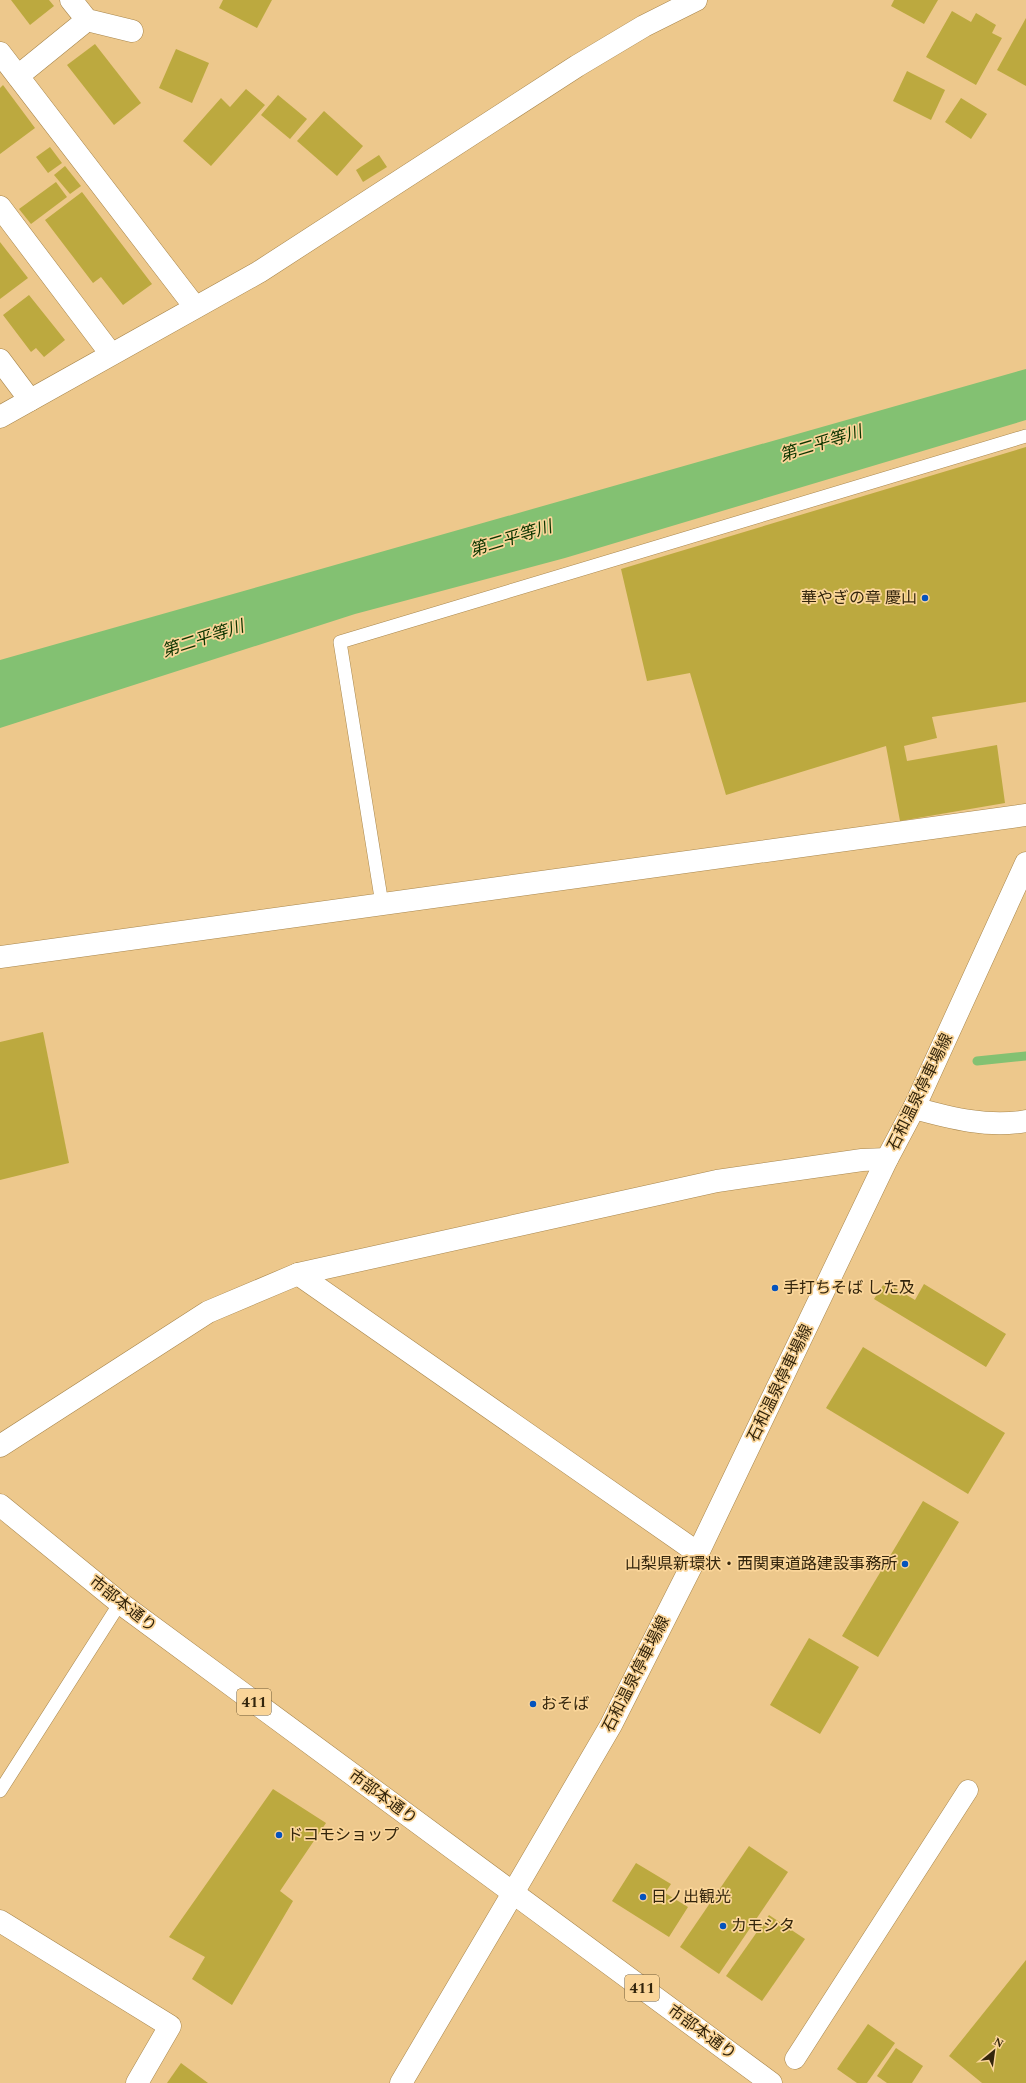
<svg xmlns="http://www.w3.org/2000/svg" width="1026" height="2083" font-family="Spectral,'Noto Sans JP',serif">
<rect width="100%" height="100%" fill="#edc88c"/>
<!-- water -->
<polygon fill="#83c172" points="1026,369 1026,420 565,558 355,614 0,728 0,660"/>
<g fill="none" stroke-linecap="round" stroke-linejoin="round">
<!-- stream -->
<polyline stroke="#83c172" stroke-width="9" points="977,1061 1026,1056"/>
</g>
<!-- building -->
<g fill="#bca93f">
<polygon points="11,0 49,0 54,6 30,25"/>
<polygon points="223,0 272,0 257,28 219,8"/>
<polygon points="894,0 938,0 924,24 891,6"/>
<polygon points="952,11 971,22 976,13 996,25 992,33 1002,38 976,85 926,57"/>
<polygon points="1026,18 1026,86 997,70"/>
<polygon points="95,44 141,103 114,125 67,65"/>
<polygon points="176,49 209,63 192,103 159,88"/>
<polygon points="907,71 945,90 931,120 893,101"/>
<polygon points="3,85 35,128 0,154 0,88"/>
<polygon points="246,89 265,105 211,166 183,141 221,98 230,107"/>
<polygon points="278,95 307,119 290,139 261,115"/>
<polygon points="961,98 987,114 971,139 945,122"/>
<polygon points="324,111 363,146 337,176 297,141"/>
<polygon points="50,147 62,163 48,173 36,157"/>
<polygon points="379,155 387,167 363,182 356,170"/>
<polygon points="65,166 81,186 70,194 54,175"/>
<polygon points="56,182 67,197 31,224 19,209"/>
<polygon points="82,192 152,284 123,305 101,277 93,283 45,220"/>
<polygon points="0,242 28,278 0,299"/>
<polygon points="29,295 65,340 44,357 36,348 31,352 3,315"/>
<polygon points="1026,447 1026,702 932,717 937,738 904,746 907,761 997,745 1005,803 900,821 886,746 726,795 690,673 647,681 621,569"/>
<polygon points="43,1032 69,1163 0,1180 0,1042"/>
<polygon points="885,1282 915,1300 924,1284 1006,1334 986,1367 874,1299"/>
<polygon points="863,1347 1005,1433 968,1494 826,1408"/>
<polygon points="923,1501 959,1522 878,1657 842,1636"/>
<polygon points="809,1638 859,1667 820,1734 770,1705"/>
<polygon points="273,1789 326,1823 280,1891 293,1901 232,2005 192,1979 205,1957 169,1937"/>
<polygon points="749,1846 788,1872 719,1974 680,1947"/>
<polygon points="636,1863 671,1884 665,1893 688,1907 669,1937 612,1901"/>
<polygon points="769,1915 805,1939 762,2001 726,1976"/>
<polygon points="1026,1960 1026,2083 982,2083 949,2056"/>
<polygon points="868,2024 895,2043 867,2083 857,2083 837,2069"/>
<polygon points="896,2048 923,2066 912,2083 887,2083 877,2076"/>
<polygon points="181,2063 208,2083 167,2083"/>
</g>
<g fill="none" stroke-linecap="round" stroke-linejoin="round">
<!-- service casing -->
<g stroke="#a8864c" stroke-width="14">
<g id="service">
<polyline points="382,904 340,642 1026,436"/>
<polyline points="0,1791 120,1603"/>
</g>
</g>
<!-- pedestrian casing -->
<g stroke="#a8864c" stroke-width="21">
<polyline id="pedestrian" points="795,2059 968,1790"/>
</g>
<!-- minor casing -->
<g stroke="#a8864c" stroke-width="23">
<g id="minor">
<polyline points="71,0 87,20 132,31"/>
<polyline points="0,53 195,307"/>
<polyline points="18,76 87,20"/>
<polyline points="0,207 111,354"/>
<polyline points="0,360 30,400"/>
<polyline points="0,417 259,272 577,66 644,26 696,0"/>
<polyline points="0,957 1026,815"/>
<path d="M914 1108C950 1118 989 1128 1026 1121"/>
<polyline points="298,1274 698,1553"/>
<polyline points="0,1446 208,1312 298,1274 717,1181 862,1160 887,1159"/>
<polyline points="0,1921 170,2026 137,2083"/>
</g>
</g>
<!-- tertiary casing -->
<g stroke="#a8864c" stroke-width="23">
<polyline id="tertiary" points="401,2083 513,1893"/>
</g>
<!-- secondary casing -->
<g stroke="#a8864c" stroke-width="23">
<polyline id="secondary" points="513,1893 611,1725 698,1553 887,1159 914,1108 1026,863"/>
</g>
<!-- trunk casing -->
<g stroke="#a8864c" stroke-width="23">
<polyline id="trunk" points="0,1505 120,1603 771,2083"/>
</g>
<!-- service -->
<use href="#service" stroke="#fff" stroke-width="13"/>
<!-- pedestrian -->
<use href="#pedestrian" stroke="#fff" stroke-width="20"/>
<!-- minor -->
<use href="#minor" stroke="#fff" stroke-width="22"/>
<!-- tertiary -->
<use href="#tertiary" stroke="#fff" stroke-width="22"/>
<!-- secondary -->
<use href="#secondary" stroke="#fff" stroke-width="22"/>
<!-- trunk -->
<use href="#trunk" stroke="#fff" stroke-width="22"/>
</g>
<!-- markers -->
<g fill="#0553bd" stroke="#fad599" stroke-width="1.5">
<circle cx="925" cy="598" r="4"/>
<circle cx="775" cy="1288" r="4"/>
<circle cx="905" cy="1564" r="4"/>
<circle cx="533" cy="1704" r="4"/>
<circle cx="279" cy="1835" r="4"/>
<circle cx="643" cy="1897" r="4"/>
<circle cx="723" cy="1926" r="4"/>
</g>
<g text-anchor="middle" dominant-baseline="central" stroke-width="3.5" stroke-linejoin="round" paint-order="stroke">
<!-- shield labels -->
<g fill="#fad599" stroke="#6f5a36" stroke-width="1">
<rect x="237" y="1689" width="34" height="26" rx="3"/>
<rect x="625" y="1975" width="34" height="26" rx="3"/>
</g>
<g font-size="15" font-weight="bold" fill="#33250c">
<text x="254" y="1702">411</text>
<text x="642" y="1988">411</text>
</g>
<!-- poi labels -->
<g font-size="16" fill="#33250c" stroke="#fad599" text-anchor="start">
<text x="917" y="598" text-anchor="end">華やぎの章 慶山</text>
<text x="783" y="1288">手打ちそば した及</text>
<text x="897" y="1564" text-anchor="end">山梨県新環状・西関東道路建設事務所</text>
<text x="541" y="1704">おそば</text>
<text x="287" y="1835">ドコモショップ</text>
<text x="651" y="1897">日ノ出観光</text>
<text x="731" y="1926">カモシタ</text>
</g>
<!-- street labels -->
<g font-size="16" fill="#33250c" stroke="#fad599">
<text transform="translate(920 1092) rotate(-64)">石和温泉停車場線</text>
<text transform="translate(780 1383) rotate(-64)">石和温泉停車場線</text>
<text transform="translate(123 1604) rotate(38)">市部本通り</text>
<text transform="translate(636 1674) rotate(-63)">石和温泉停車場線</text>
<text transform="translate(383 1797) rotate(36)">市部本通り</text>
<text transform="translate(702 2032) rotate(36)">市部本通り</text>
</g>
<!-- water labels -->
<g font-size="17" font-style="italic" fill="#0c3500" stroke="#fad599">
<text transform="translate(821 444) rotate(-17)">第二平等川</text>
<text transform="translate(511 539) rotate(-17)">第二平等川</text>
<text transform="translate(203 639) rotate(-18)">第二平等川</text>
</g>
</g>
<!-- north arrow -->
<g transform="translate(994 2051) rotate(29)" stroke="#fad599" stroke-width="3" paint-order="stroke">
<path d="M0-3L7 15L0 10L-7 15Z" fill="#33250c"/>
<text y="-6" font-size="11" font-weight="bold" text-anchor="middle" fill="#33250c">N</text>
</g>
</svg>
